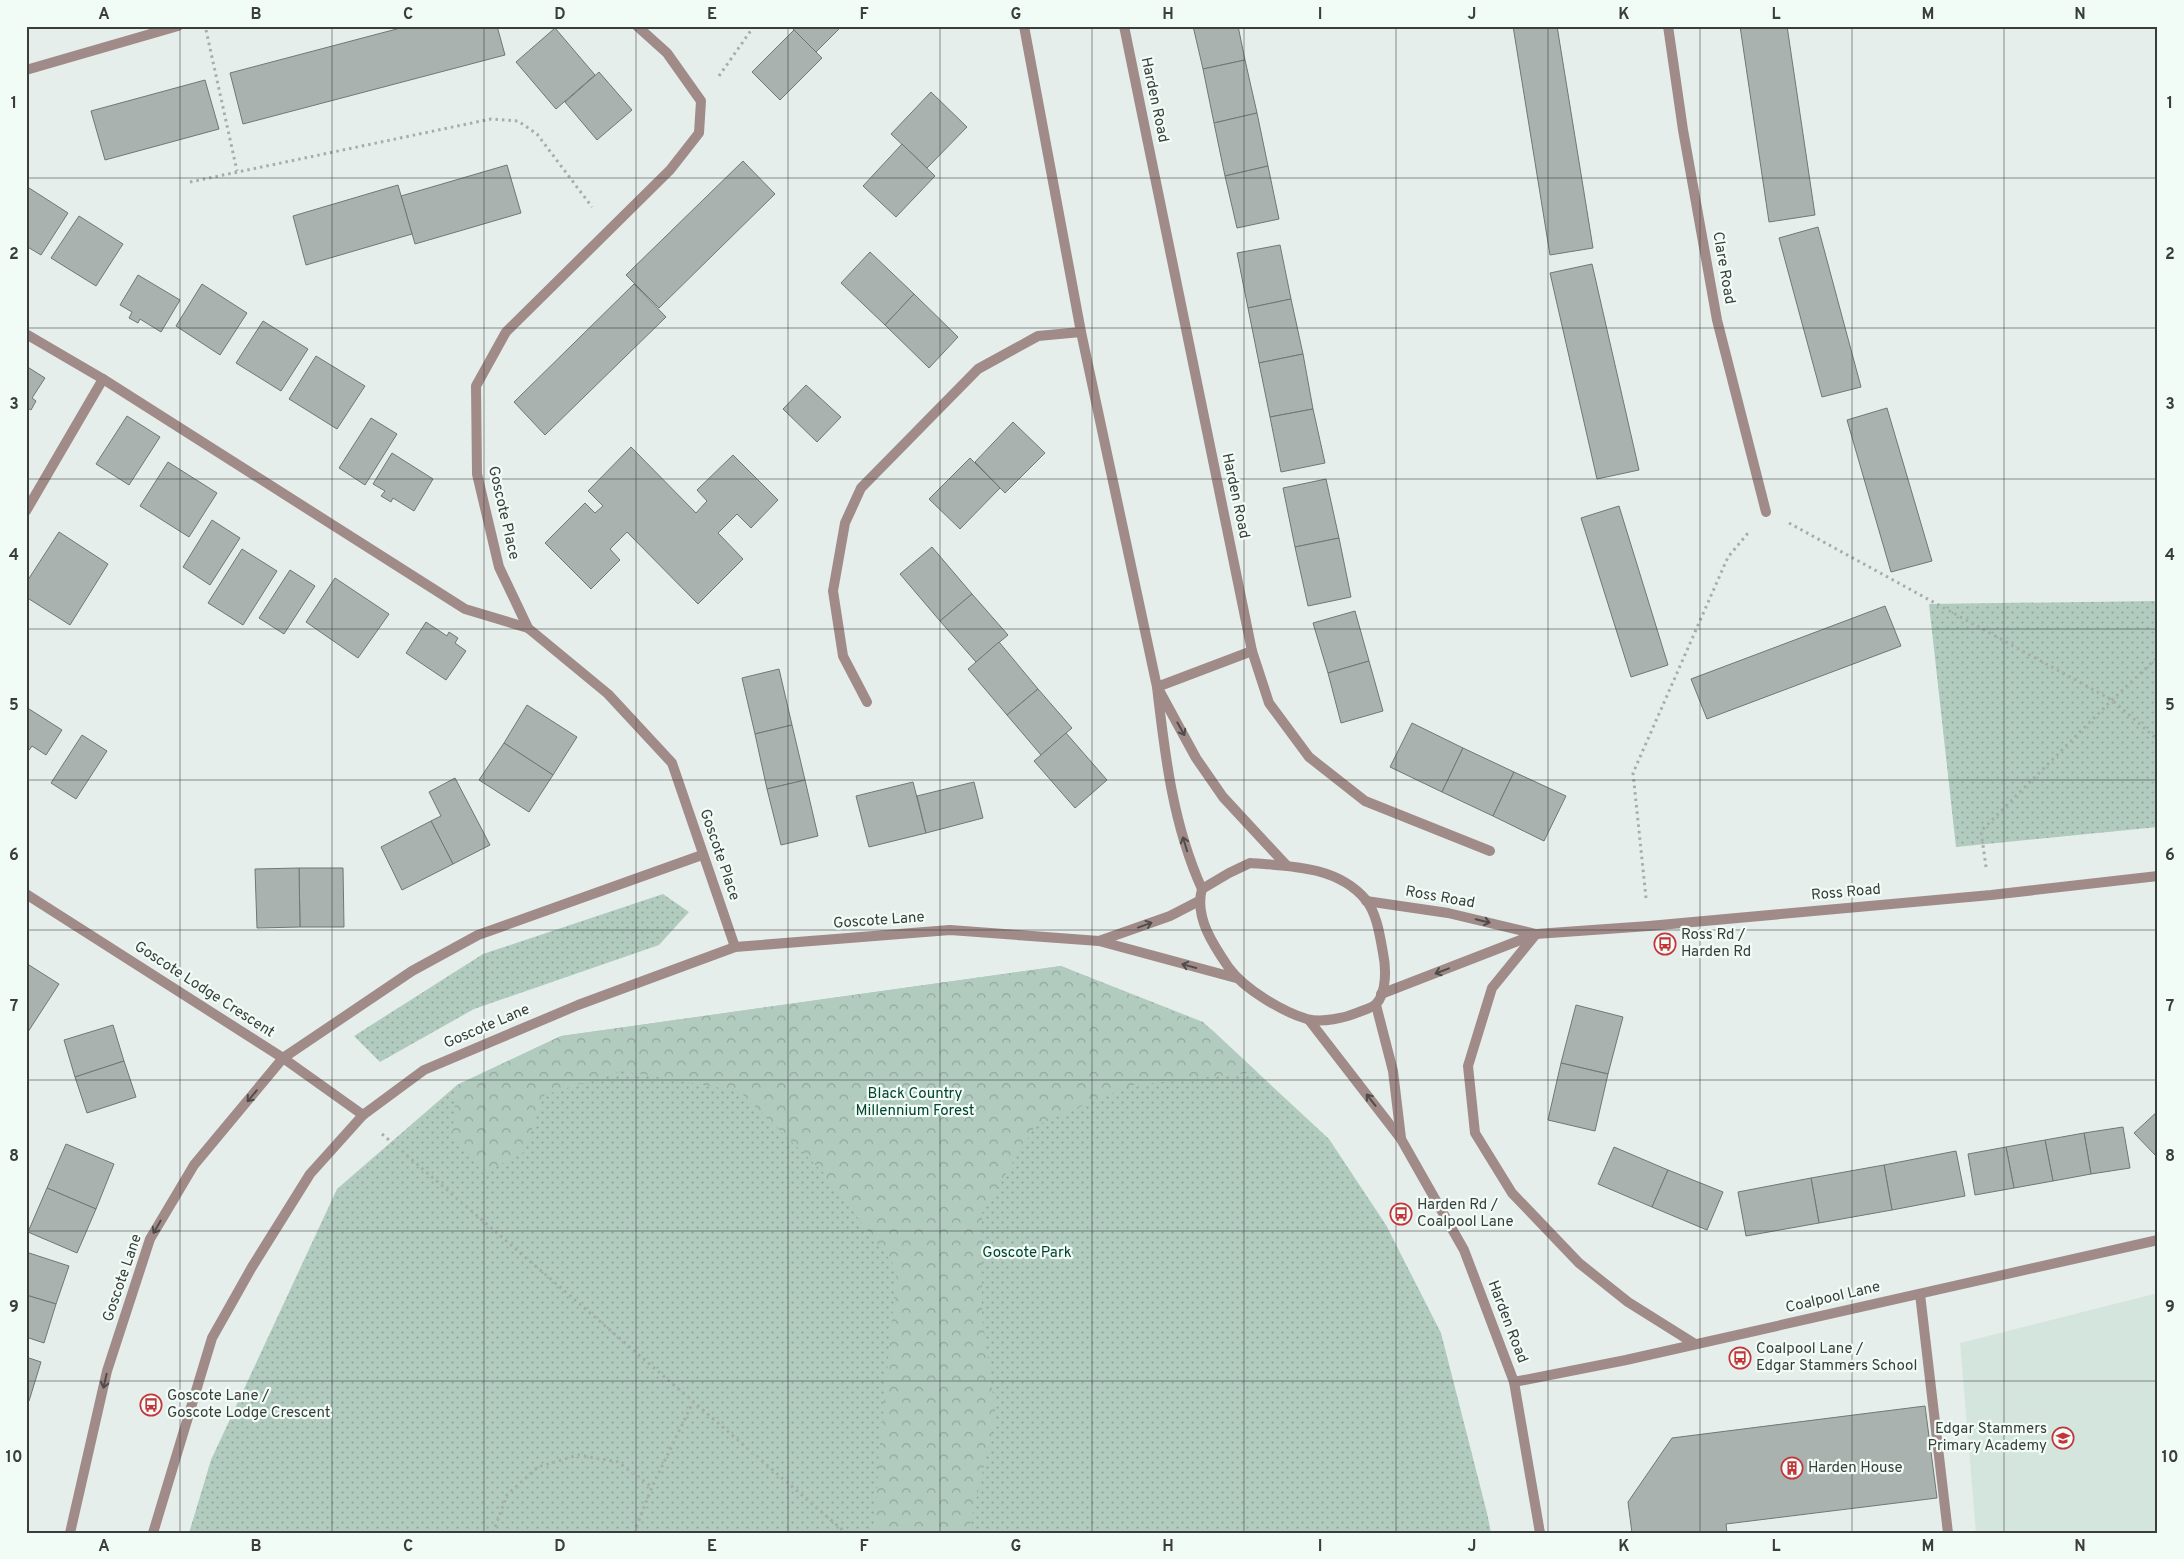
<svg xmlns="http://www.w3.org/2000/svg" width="2184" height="1559" font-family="Overpass,sans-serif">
<defs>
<pattern id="grass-dots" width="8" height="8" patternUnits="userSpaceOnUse" patternTransform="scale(1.25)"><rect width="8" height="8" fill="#b1ccbf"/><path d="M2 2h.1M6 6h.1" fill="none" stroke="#91a79c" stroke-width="1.8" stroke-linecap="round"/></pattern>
<pattern id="forest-crowns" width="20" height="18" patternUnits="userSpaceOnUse" patternTransform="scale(1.25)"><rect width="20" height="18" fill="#b1ccbf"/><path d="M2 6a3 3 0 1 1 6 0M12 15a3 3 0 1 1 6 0" fill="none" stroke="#91a79c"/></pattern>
</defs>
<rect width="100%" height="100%" fill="#e5eeea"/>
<!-- built -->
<polygon fill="#d4e5dd" points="2158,1293 2158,1533 1976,1533 1960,1343"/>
<!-- grass -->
<g fill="url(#grass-dots)">
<polygon points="2158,601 2158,827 1956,847 1929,604"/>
<polygon points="663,894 689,912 659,945 474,1009 380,1062 354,1036 483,954"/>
<polygon points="1061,966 1203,1022 1329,1139 1386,1225 1441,1333 1487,1513 1491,1533 189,1533 211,1460 337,1189 457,1085 561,1036"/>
</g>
<!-- forest -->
<polygon fill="url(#forest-crowns)" points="1061,966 1211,1029 1257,1072 1132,1085 1035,1126 982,1213 982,1317 996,1416 968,1533 875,1533 879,1454 897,1269 823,1172 739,1091 622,1071 544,1095 524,1152 483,1173 452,1133 457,1085 561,1036"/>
<!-- building -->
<g fill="#a9b2ae" stroke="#707875">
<polygon points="408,26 497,26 505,55 243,124 230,73"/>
<polygon points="790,26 842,26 816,52"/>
<polygon points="1193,26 1238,26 1245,60 1203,69"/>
<polygon points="1513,26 1557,26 1593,248 1550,255"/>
<polygon points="1740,26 1787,26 1815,215 1769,222"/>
<polygon points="555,28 595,75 556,109 516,62"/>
<polygon points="794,30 822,58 780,100 752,72"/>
<polygon points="1245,60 1257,113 1214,123 1203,69"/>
<polygon points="599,72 632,110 597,140 565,102"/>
<polygon points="205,80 219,129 105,160 91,111"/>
<polygon points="931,92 967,127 927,168 891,134"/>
<polygon points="1257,113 1268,166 1225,176 1214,123"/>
<polygon points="902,144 935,176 896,217 863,186"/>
<polygon points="743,161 775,194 659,308 626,275"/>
<polygon points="507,165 521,213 415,244 401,196"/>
<polygon points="1268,166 1279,219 1237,228 1225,176"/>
<polygon points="398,185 412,234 306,265 293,216"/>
<polygon points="26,186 68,213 41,255 26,246"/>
<polygon points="79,216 123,244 96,286 51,258"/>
<polygon points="1818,227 1861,387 1822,397 1779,238"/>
<polygon points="1280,245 1291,299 1248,308 1237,253"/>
<polygon points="870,252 914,294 885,325 841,283"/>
<polygon points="1592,264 1639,470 1597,479 1550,273"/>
<polygon points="138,275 180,300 161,332 140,319 138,323 129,318 132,312 120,305"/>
<polygon points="202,284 247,313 220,355 176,326"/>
<polygon points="634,284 666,317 545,435 514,402"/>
<polygon points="914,294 958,337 929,368 885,325"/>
<polygon points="1291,299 1303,354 1259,363 1248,308"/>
<polygon points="263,321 308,349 281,391 236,363"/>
<polygon points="1303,354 1313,409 1270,417 1259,363"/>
<polygon points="316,356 365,386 337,429 289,399"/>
<polygon points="26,366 45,378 32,398 36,401 31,410 26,407"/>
<polygon points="806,385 841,417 817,442 783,409"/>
<polygon points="1887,408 1932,561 1891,572 1847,420"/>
<polygon points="1313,409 1325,463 1281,472 1270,417"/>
<polygon points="127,416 160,437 129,485 96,464"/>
<polygon points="371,418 397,434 365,485 339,468"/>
<polygon points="1013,422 1045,453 1005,493 975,462"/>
<polygon points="631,447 696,513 707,501 697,490 733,455 778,500 751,528 737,514 718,533 743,559 698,604 627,532 610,549 620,560 591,589 545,543 585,503 595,513 603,506 588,491"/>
<polygon points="392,453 433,479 414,511 393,498 391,502 381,496 385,491 373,484"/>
<polygon points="970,458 1000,488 960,529 929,499"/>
<polygon points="168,462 217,493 189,537 140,506"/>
<polygon points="1326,479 1339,538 1295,547 1283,488"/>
<polygon points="1619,506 1668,665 1631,677 1581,518"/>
<polygon points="212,520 240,538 210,585 183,567"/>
<polygon points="59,532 108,564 70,625 26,597 26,583"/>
<polygon points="1339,538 1351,597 1308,606 1295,547"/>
<polygon points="932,547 972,594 940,621 900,574"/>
<polygon points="242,549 277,571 243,625 208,603"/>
<polygon points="290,570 315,586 284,634 259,618"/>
<polygon points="335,578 389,614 358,658 306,622"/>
<polygon points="972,594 1008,635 976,662 940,621"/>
<polygon points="1885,606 1901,646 1707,719 1691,679"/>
<polygon points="1355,611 1369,661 1328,673 1313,623"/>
<polygon points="426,622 447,636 449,632 458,638 455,643 466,651 446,680 406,653"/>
<polygon points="999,642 1038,689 1007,715 968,669"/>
<polygon points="1369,661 1383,711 1341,723 1328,673"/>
<polygon points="779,669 792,725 755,734 742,678"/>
<polygon points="1038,689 1072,728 1041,755 1007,715"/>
<polygon points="527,705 577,737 553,775 504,743"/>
<polygon points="26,707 62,730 46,755 32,746 26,754"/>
<polygon points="1412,723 1463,748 1442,792 1390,767"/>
<polygon points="792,725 805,780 767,789 755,734"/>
<polygon points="1066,733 1107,780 1075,808 1034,761"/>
<polygon points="82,735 107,751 76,799 51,783"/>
<polygon points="504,743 553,775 529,812 479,780"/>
<polygon points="1463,748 1514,772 1493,816 1442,792"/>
<polygon points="1514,772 1566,796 1544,841 1493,816"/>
<polygon points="455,778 490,845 453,864 431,821 441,816 429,792"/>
<polygon points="805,780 818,836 781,845 767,789"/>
<polygon points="913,782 926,833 869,847 856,796"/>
<polygon points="974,782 983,818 926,833 917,796"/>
<polygon points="431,821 453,864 402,890 381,847"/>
<polygon points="299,868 343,868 344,927 300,927"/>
<polygon points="299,868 300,927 257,928 255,869"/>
<polygon points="29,965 59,984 26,1035 26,969"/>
<polygon points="1576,1005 1623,1017 1608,1074 1561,1063"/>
<polygon points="113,1025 124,1061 75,1077 64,1040"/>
<polygon points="124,1061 136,1097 87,1113 75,1077"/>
<polygon points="1561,1063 1608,1074 1595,1131 1548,1120"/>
<polygon points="2158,1111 2158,1158 2134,1133"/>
<polygon points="2123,1127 2130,1168 2091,1174 2084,1133"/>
<polygon points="2084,1133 2091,1174 2053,1181 2045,1140"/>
<polygon points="2045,1140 2053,1181 2014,1188 2006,1147"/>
<polygon points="66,1144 114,1164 96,1209 47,1188"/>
<polygon points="1614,1147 1668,1170 1652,1207 1598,1184"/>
<polygon points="2006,1147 2014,1188 1975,1195 1968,1154"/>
<polygon points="1956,1151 1965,1196 1892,1210 1884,1165"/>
<polygon points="1884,1165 1892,1210 1819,1223 1811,1178"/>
<polygon points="1668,1170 1723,1192 1707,1230 1652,1207"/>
<polygon points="1811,1178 1819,1223 1746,1236 1738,1192"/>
<polygon points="47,1188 96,1209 77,1253 28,1232"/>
<polygon points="26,1252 69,1266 56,1304 26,1295"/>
<polygon points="26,1295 56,1304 44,1343 26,1337"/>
<polygon points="26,1357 41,1362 29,1401 26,1400"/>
<polygon points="1925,1406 1937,1498 1726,1524 1727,1533 1632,1533 1628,1502 1672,1438"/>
</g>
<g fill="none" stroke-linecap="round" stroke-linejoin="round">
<!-- path -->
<g stroke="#a6aeaa" stroke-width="3" stroke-dasharray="2.5 4" stroke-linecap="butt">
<polyline points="206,30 237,171"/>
<polyline points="719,76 754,26"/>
<polyline points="190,182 491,119 518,121 537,134 592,207"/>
<polyline points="1789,523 2112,700 2158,740"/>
<polyline points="1986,867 1981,831 2112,700 2158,657"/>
<polyline points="1646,898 1633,773 1728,557 1748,533"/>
<polyline points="382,1134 846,1533"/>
<polyline points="493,1533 507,1495 538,1467 578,1455 618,1462 652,1487"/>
<polyline points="634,1533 652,1487 693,1402"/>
</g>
<!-- service -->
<polyline stroke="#a08b89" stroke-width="10" points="1920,1294 1948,1533"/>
<!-- minor -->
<g stroke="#a08b89" stroke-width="10">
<polyline points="637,26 667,53 701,101 699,133 670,170 506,332 476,386 477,474 499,567 528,628 608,694 672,763 735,947"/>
<polyline points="1124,26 1252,651 1269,703 1309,757 1365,801 1490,851"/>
<polyline points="1668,26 1683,130 1717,320 1766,512"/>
<polyline points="26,70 178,26"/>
<polyline points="26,334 103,379 26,511"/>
<polyline points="103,379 465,609 528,628"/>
<polyline points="1157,687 1252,651"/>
<polyline points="867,702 843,656 833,591 845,523 861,488 978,369 1038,336 1081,332"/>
<polyline points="26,894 283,1058 363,1115"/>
<polyline points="1536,934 1492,988 1468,1066 1475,1133 1512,1193 1579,1263 1628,1302 1695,1344"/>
<polyline points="1514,1382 1626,1360 2158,1240"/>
<polyline points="70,1533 107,1371 150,1239 194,1165 283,1058 412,971 478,935 702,855"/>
</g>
<!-- tertiary -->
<g stroke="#a08b89" stroke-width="10">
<path d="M1024 26 1081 332 1157 687C1165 756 1173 825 1202 889"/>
<polyline points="1160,692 1196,758 1223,797 1287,866"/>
<path d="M1250 863C1290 866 1338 866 1366 900 1377 914 1380 936 1383 953 1386 967 1387 993 1376 1004 1372 1008 1364 1010 1359 1012 1345 1018 1322 1023 1307 1019 1283 1012 1244 989 1229 968 1214 946 1194 917 1202 889L1229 873Z"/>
<polyline points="1366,901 1448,913 1536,934"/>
<polyline points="1099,941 1170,916 1199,901"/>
<polyline points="1381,994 1536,934 1649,926 1991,895 2158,876"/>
<polyline points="1376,1005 1393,1071 1401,1138"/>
<polyline points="1309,1020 1401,1139 1464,1250 1514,1382 1540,1533"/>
<polyline points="153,1533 212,1338 252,1267 310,1174 363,1115 424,1070 578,1005 735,947 950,930 1099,941 1236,978"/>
</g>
</g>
<!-- one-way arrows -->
<defs><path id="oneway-shaft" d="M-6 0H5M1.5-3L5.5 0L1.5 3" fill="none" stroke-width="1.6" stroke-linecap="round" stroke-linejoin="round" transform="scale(1.25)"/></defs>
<g stroke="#4e4d4b">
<use href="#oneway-shaft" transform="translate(1181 729) rotate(61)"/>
<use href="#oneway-shaft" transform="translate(1185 844) rotate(-107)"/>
<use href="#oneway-shaft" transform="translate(1483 921) rotate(13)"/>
<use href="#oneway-shaft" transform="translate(1145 925) rotate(-20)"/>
<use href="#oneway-shaft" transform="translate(1189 966) rotate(-165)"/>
<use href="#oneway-shaft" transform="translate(1442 971) rotate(159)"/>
<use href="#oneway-shaft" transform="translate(252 1096) rotate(130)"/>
<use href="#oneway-shaft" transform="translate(1371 1100) rotate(-128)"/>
<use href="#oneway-shaft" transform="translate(157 1227) rotate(120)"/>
<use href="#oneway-shaft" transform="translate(105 1381) rotate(103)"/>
</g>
<!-- grid -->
<path fill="none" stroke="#393d3b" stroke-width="1" stroke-opacity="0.55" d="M180 26V1533M332 26V1533M484 26V1533M636 26V1533M788 26V1533M940 26V1533M1092 26V1533M1244 26V1533M1396 26V1533M1548 26V1533M1700 26V1533M1852 26V1533M2004 26V1533M26 178H2158M26 328H2158M26 479H2158M26 629H2158M26 780H2158M26 930H2158M26 1080H2158M26 1231H2158M26 1381H2158"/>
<!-- icons -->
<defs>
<g id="bus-ring" transform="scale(1.125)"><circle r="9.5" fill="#f2fcf7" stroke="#c4353a" stroke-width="1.5"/><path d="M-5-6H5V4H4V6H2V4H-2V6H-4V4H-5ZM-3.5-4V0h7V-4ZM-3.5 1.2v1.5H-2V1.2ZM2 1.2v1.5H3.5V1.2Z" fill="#c4353a"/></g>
<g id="school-ring" transform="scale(1.125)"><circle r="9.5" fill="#f2fcf7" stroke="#c4353a" stroke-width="1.5"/><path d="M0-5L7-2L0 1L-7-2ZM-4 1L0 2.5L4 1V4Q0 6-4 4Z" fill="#c4353a"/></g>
<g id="building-ring" transform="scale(1.125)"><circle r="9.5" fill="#f2fcf7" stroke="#c4353a" stroke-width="1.5"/><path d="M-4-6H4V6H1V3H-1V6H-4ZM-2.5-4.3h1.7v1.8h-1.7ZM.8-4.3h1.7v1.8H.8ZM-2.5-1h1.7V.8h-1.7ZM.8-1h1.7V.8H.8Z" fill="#c4353a"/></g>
</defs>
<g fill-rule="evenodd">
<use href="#bus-ring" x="1665" y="944"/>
<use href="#bus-ring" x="1401" y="1214"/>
<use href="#bus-ring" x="1740" y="1358"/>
<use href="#bus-ring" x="151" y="1405"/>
<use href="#school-ring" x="2063" y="1438"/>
<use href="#building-ring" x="1792" y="1468"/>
</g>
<g text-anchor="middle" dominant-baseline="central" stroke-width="4.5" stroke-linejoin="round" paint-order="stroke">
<!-- street labels -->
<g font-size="15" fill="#393d3b" stroke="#f2fcf7">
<text transform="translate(1154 100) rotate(78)">Harden Road</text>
<text transform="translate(1723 268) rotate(80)">Clare Road</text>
<text transform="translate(1235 496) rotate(78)">Harden Road</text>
<text transform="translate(503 513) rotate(77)">Goscote Place</text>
<text transform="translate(719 855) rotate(71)">Goscote Place</text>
<text transform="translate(1846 893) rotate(-5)">Ross Road</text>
<text transform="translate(1440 898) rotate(10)">Ross Road</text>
<text transform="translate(879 921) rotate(-4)">Goscote Lane</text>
<text transform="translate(204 990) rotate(33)">Goscote Lodge Crescent</text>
<text transform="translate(487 1027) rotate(-23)">Goscote Lane</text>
<text transform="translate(123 1278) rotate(-71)">Goscote Lane</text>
<text transform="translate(1833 1298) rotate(-13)">Coalpool Lane</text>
<text transform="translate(1507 1322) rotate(69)">Harden Road</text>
</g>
<!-- poi labels -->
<g font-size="15" fill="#393d3b" stroke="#f2fcf7" text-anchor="start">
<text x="1681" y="935">Ross Rd /<tspan x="1681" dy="17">Harden Rd</tspan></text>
<text x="1417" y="1205">Harden Rd /<tspan x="1417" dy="17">Coalpool Lane</tspan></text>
<text x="1756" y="1349">Coalpool Lane /<tspan x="1756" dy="17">Edgar Stammers School</tspan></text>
<text x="167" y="1396">Goscote Lane /<tspan x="167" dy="17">Goscote Lodge Crescent</tspan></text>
<text x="2047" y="1429" text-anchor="end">Edgar Stammers<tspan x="2047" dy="17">Primary Academy</tspan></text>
<text x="1808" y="1468">Harden House</text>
</g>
<!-- park labels -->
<g font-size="15" fill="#034330" stroke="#f2fcf7">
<text x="915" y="1094">Black Country<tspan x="915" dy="17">Millennium Forest</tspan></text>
<text x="1027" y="1253">Goscote Park</text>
</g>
</g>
<!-- border -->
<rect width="2184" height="1559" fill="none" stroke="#f2fcf7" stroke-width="55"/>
<rect x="28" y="28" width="2128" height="1504" fill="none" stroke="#393d3b" stroke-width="2"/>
<g font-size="16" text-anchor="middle" font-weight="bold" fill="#393d3b">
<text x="104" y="19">A</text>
<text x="256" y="19">B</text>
<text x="408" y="19">C</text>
<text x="560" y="19">D</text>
<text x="712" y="19">E</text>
<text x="864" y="19">F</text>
<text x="1016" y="19">G</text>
<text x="1168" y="19">H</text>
<text x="1320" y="19">I</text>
<text x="1472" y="19">J</text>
<text x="1624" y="19">K</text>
<text x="1776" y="19">L</text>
<text x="1928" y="19">M</text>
<text x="2080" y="19">N</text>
<text x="14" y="108">1</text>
<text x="2170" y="108">1</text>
<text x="14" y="259">2</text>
<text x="2170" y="259">2</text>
<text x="14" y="409">3</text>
<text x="2170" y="409">3</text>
<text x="14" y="560">4</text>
<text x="2170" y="560">4</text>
<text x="14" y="710">5</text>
<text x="2170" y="710">5</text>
<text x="14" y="860">6</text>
<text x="2170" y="860">6</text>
<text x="14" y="1011">7</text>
<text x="2170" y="1011">7</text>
<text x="14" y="1161">8</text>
<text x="2170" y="1161">8</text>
<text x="14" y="1312">9</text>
<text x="2170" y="1312">9</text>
<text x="14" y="1462">10</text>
<text x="2170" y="1462">10</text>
<text x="104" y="1551">A</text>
<text x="256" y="1551">B</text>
<text x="408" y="1551">C</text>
<text x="560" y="1551">D</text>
<text x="712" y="1551">E</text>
<text x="864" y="1551">F</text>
<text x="1016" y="1551">G</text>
<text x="1168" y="1551">H</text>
<text x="1320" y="1551">I</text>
<text x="1472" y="1551">J</text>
<text x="1624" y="1551">K</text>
<text x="1776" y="1551">L</text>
<text x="1928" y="1551">M</text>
<text x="2080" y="1551">N</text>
</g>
</svg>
